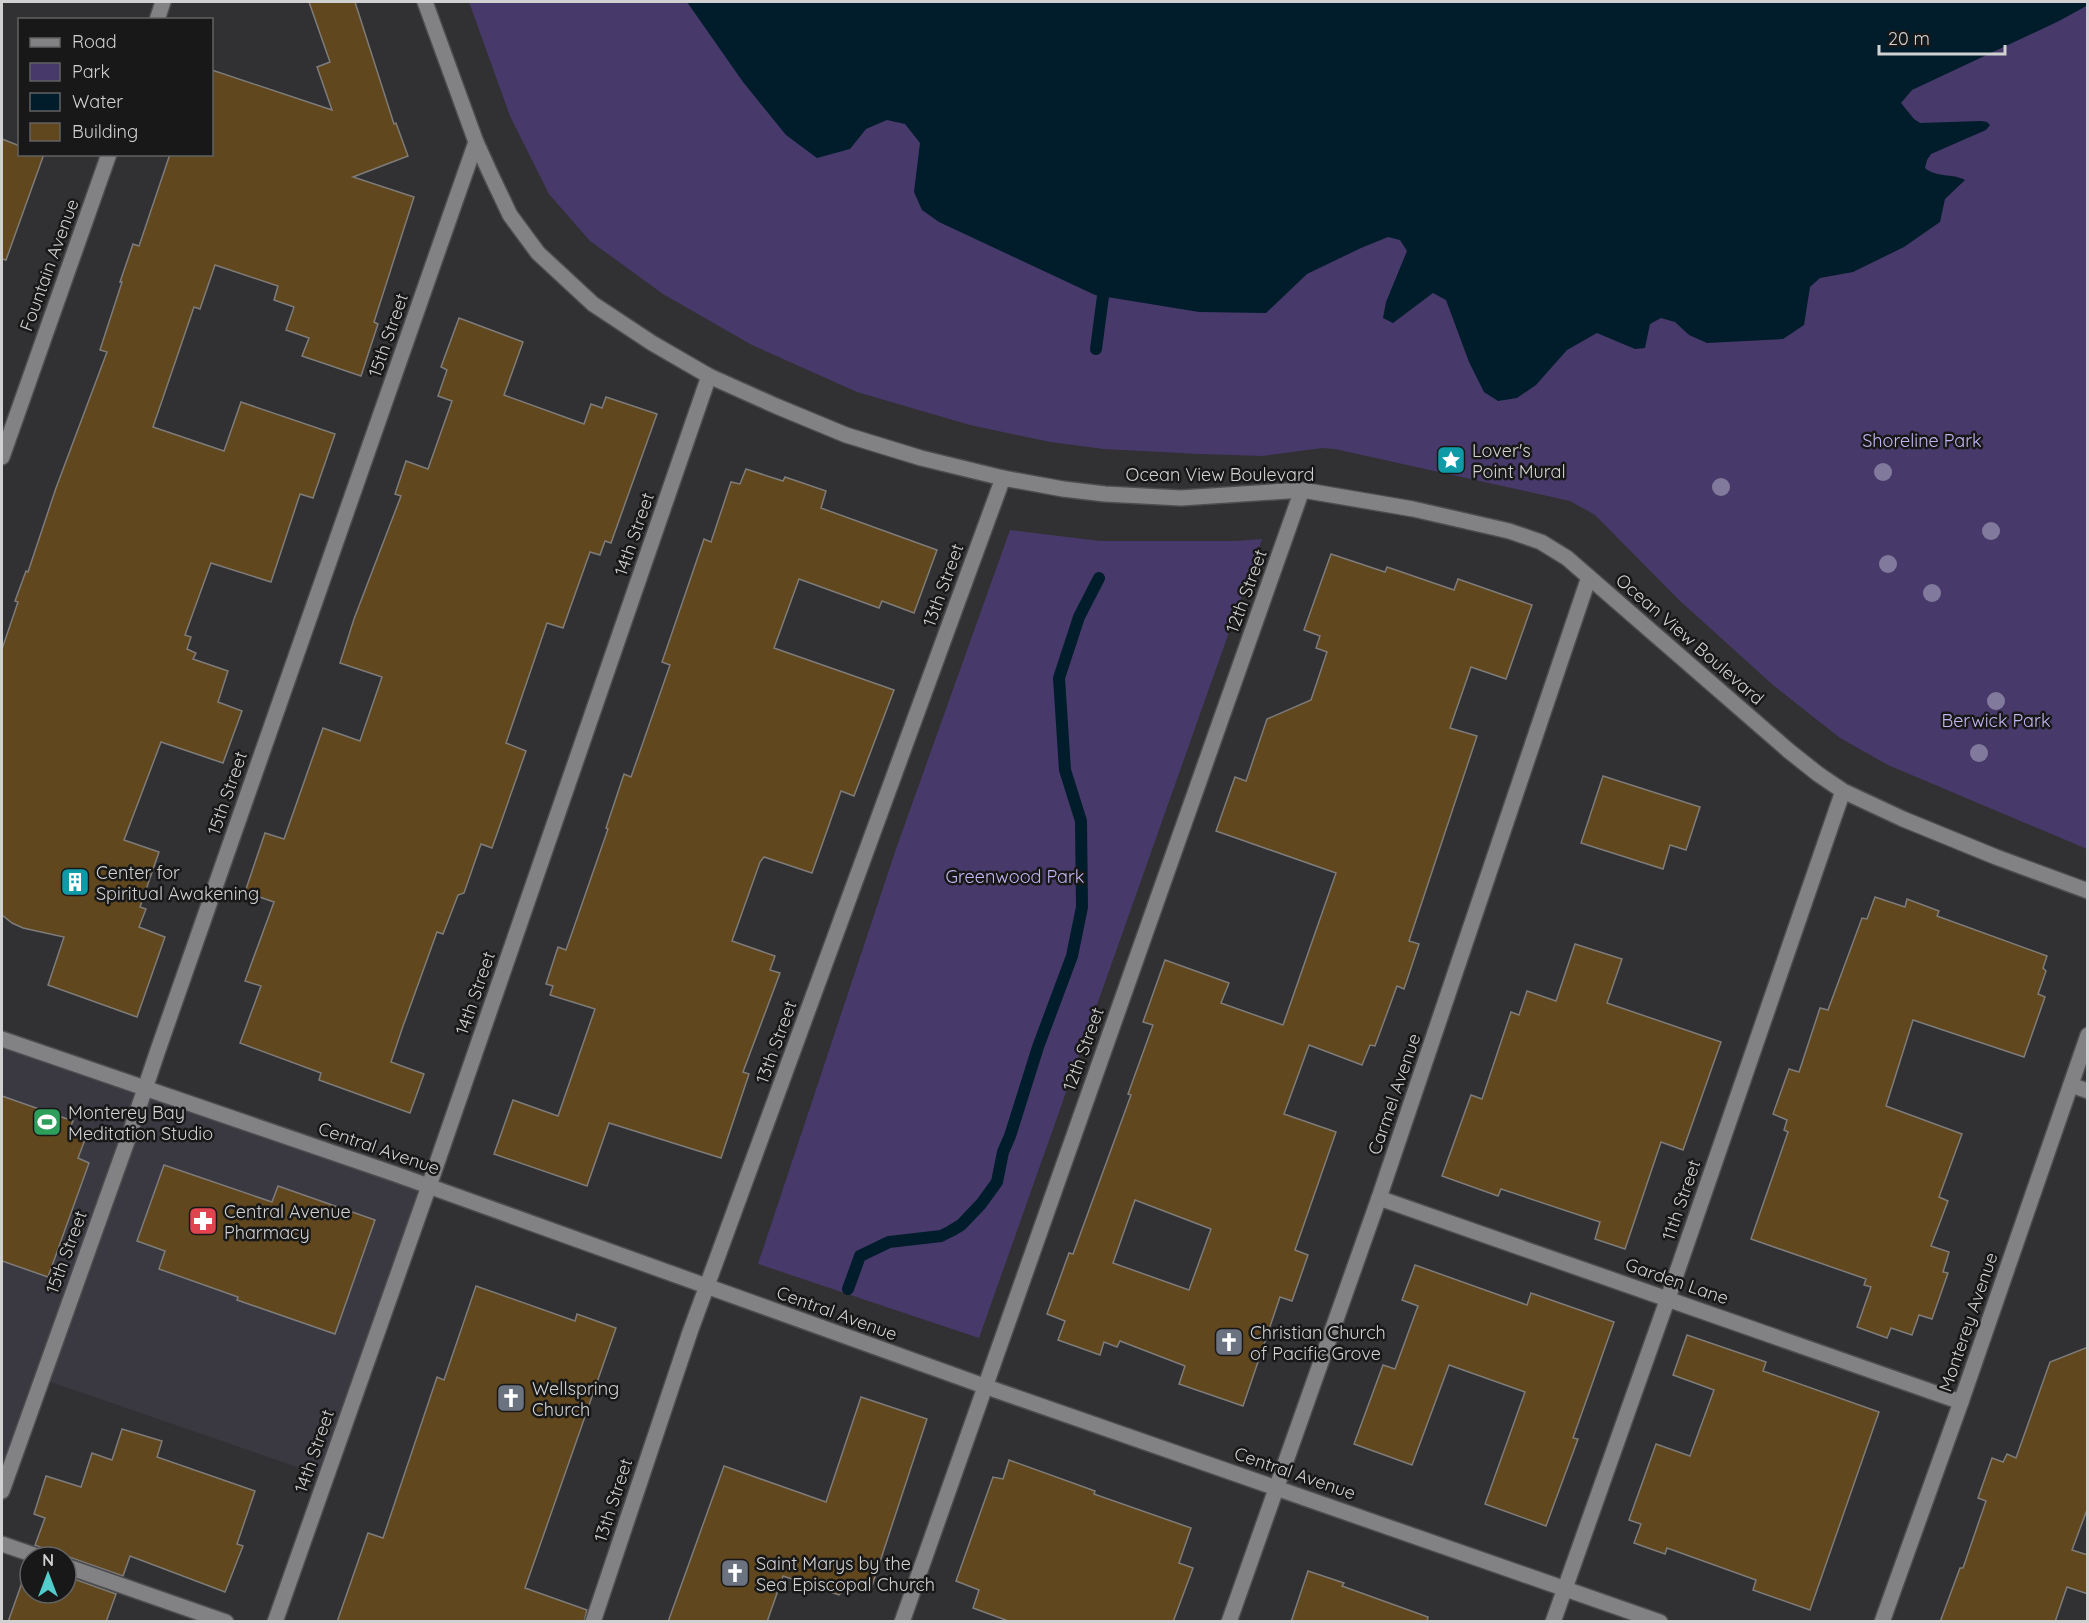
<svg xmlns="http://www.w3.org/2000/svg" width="2089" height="1623" font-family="Quicksand,sans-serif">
<rect width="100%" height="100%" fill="#313032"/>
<!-- built -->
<polygon fill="#3a3941" points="2,1039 429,1186 326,1477 42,1379 2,1494"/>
<!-- green -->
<g fill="#473a6a">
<polygon points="469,2 2087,2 2087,849 1888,765 1840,738 1773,685 1679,600 1595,515 1570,501 1335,449 1322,448 1263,456 1199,454 1104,449 1050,442 970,425 857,392 752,345 663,294 590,241 549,194 510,116"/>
<polygon points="1010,530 1100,541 1236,541 1262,539 979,1338 758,1264 896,849"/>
</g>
<!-- water -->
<path fill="#011d2b" d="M687 2H2087L2088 5 2059 21 1912 90 1901 103 1914 119 1920 123 1981 121 1987 122 1990 125 1986 130 1931 154 1927 160 1925 168C1936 178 1953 173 1965 180L1945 199 1940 222 1904 247 1853 272 1820 278 1810 287 1804 325 1783 339 1707 343 1689 335 1675 322 1661 318 1650 324 1645 348 1635 349 1597 333 1567 350 1536 385 1517 398 1498 401 1484 392 1469 362 1446 300 1433 293 1393 323 1383 318 1386 302 1407 251 1400 240 1388 237 1361 248 1307 274 1266 313 1199 312 1095 295 939 222 922 210 914 192 920 143 905 124 887 120 866 129 850 149 817 158 786 135 743 82Z"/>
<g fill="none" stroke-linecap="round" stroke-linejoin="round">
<!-- stream -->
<g stroke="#011d2b" stroke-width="12">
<polyline points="1096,349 1103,296"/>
<polyline points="848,1289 860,1256 889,1242 941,1236 951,1231 961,1225 981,1204 997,1182 1003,1152 1010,1136 1038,1047 1072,956 1082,907 1081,821 1065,770 1059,678 1079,617 1099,578"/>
</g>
</g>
<!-- building -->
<g fill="#61471e" stroke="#7e7c7a" stroke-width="1.5" fill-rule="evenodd">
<polygon points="309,2 355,2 394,124 396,123 408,156 353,177 414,197 374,322 378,324 361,376 302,356 309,338 286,330 294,307 274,300 278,286 215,265 200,309 194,307 153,427 224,451 241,402 335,434 313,498 300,494 271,582 211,563 185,635 191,637 187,649 196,653 193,659 228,671 218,702 242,711 223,763 161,742 124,840 159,852 140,907 146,909 139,927 165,937 137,1017 48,985 64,937 23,928 12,923 2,915 2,649 18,602 15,601 26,571 28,572 56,488 107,352 100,350 122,282 120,282 133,244 139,246 170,154 212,154 212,70 332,110 317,67 330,62"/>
<polygon points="2,139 20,146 20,154 44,154 6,260 2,259"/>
<polygon points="459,318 523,342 504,395 584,424 591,404 602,408 606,397 657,414 611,543 605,541 600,555 590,552 563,628 547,623 506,743 526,751 492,848 481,844 464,893 458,895 443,934 437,932 402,1029 391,1062 424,1074 410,1113 319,1080 321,1073 240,1043 261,986 245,981 274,902 245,892 265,833 284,839 323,728 360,741 382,677 340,663 354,619 401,496 395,494 406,461 428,469 452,401 438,396 447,370 441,367"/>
<polygon points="746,469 783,481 785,477 826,491 821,508 937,550 914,613 882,601 879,608 799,579 774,648 894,690 854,796 841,791 812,873 764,857 760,862 732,941 775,956 770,970 780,973 743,1072 749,1074 721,1158 609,1123 587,1186 494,1154 513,1100 558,1116 595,1009 550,995 553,986 546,984 558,947 566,950 608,829 606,828 624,774 631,777 670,665 662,662 704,539 711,542 731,482 740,484"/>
<path d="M1331 554 1385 572 1387 567 1454 590 1458 579 1532 605 1506 679 1471 667 1450 728 1477 736 1409 941 1419 944 1404 989 1397 986 1375 1046 1370 1045 1362 1065 1309 1045 1284 1114 1336 1132 1295 1250 1308 1255 1292 1301 1280 1297 1243 1406 1179 1384 1185 1366 1120 1341 1117 1347 1104 1342 1100 1355 1058 1340 1065 1321 1047 1314 1069 1253 1073 1254 1131 1095 1128 1094 1153 1025 1143 1022 1165 960 1229 983 1221 1003 1283 1025 1336 873 1216 831 1235 777 1246 781 1267 719 1311 700 1327 652 1316 648 1320 636 1304 630ZM1135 1200 1211 1229 1189 1290 1113 1263Z"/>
<polygon points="1603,776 1700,807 1686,850 1670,845 1663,869 1581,843"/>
<polygon points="1875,897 1905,907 1907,899 1939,911 1937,916 2047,956 2043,968 2046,971 2038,994 2045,997 2024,1057 1913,1020 1886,1106 1962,1134 1939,1197 1948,1201 1931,1246 1949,1252 1943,1272 1948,1273 1932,1319 1919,1315 1912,1335 1891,1328 1887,1338 1857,1327 1871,1287 1864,1285 1866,1279 1751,1239 1788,1132 1784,1130 1787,1120 1773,1114 1789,1069 1799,1072 1820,1008 1828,1010 1862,918 1867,919"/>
<polygon points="1575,944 1622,959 1607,1003 1721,1042 1683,1150 1661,1142 1625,1249 1595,1239 1600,1222 1501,1189 1498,1196 1442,1176 1471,1095 1482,1099 1511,1012 1519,1015 1527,991 1556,1001"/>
<polygon points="2,1096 73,1121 69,1130 86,1137 78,1158 89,1163 48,1277 2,1261"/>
<polygon points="164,1165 272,1202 278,1186 375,1220 335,1334 237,1300 238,1297 159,1269 165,1251 137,1241"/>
<polygon points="1415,1265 1527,1305 1531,1293 1614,1322 1573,1438 1578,1439 1546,1526 1485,1504 1525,1392 1449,1365 1412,1465 1354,1444 1383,1365 1395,1369 1418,1306 1402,1300"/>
<polygon points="476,1286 575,1321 577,1314 616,1328 525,1588 587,1610 584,1622 337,1622 368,1533 383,1538 437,1377 444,1380"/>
<polygon points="1687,1335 1766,1362 1763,1371 1879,1412 1810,1610 1753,1590 1756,1580 1667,1548 1665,1554 1634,1543 1641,1524 1629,1520 1656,1444 1690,1456 1714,1390 1673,1375"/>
<polygon points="2088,1347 2088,1507 2072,1550 2088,1555 2088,1594 2067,1587 2055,1622 1940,1622 1960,1568 1963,1568 1986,1501 1978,1498 1992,1458 2003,1462 2007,1454 2016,1458 2050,1362"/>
<polygon points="861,1397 927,1419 870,1592 849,1585 839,1595 783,1576 767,1622 668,1622 724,1466 826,1502"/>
<polygon points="122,1429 162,1441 157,1457 255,1491 237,1544 243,1546 225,1592 130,1556 123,1576 69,1557 50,1557 47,1550 35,1545 45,1518 34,1514 46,1476 81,1487 92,1453 112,1460"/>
<polygon points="1009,1460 1095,1491 1094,1494 1191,1528 1179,1563 1193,1568 1173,1622 1011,1622 973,1608 979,1590 956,1581 993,1477 1003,1479"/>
<polygon points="29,1563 30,1593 66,1593 66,1576 116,1594 106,1622 8,1622"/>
<polygon points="1308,1571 1344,1583 1342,1586 1428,1617 1427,1622 1291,1622"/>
</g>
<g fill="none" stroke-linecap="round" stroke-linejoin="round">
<!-- minor casing -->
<g stroke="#4d4c4e" stroke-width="18">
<g id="minor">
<polyline points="157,20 163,2"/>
<polyline points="2,457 109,154"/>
<polyline points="2071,1085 2088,1091"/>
<polyline points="1379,1198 1961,1402"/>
<polyline points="2,1491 129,1136 158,1050 476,142"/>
<polyline points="2,1544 40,1557"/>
<polyline points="66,1566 226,1622"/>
<polyline points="275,1622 429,1186 709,376"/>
<polyline points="593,1622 690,1332 1003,478"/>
<polyline points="902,1622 1302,490"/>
<polyline points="1229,1622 1379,1198 1589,577"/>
<polyline points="1553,1622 1668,1298 1843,791"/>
<polyline points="1882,1622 1961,1402 2088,1035"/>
</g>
</g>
<!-- tertiary casing -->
<g stroke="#4d4c4e" stroke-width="18">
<polyline id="tertiary" points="2,1039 395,1174 984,1386 1660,1622"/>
</g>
<!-- secondary casing -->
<g stroke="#4d4c4e" stroke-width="18">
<polyline id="secondary" points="425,2 476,142 491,175 510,215 538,253 593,304 652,343 709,376 776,406 846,435 921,458 1003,478 1063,489 1105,494 1181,498 1302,490 1413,509 1509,531 1541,542 1567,558 1789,751 1818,774 1843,791 1903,819 1996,857 2088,891"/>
</g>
<!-- minor -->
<use href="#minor" stroke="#828184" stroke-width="15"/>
<!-- tertiary -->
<use href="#tertiary" stroke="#828184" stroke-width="15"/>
<!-- secondary -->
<use href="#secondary" stroke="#828184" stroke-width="15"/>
</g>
<!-- trees -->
<g fill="#827a9c">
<circle cx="1883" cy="472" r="9"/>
<circle cx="1721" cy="487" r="9"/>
<circle cx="1991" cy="531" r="9"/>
<circle cx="1888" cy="564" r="9"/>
<circle cx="1932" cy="593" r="9"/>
<circle cx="1996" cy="701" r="9"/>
<circle cx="1979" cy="753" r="9"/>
</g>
<!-- icons -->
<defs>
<g id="sight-square" transform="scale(1.5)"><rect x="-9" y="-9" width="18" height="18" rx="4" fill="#0f9aa8" stroke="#181819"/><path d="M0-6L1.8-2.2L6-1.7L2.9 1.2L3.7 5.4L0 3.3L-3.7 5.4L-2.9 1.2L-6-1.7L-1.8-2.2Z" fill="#fff"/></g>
<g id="building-square" transform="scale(1.5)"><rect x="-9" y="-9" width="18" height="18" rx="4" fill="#0f9aa8" stroke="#181819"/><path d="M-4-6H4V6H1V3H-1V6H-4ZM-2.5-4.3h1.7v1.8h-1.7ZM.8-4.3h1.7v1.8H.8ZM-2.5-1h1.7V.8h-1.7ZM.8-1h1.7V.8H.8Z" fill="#fff"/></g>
<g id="stadium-square" transform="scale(1.5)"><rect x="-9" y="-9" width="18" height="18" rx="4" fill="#2e9e5b" stroke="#181819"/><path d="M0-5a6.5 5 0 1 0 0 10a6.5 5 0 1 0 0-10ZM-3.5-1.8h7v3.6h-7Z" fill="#fff"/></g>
<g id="pharmacy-square" transform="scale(1.5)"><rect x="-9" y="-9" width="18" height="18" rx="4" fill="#e0444e" stroke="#181819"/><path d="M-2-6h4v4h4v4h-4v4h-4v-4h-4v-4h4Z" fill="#fff"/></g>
<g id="church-square" transform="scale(1.5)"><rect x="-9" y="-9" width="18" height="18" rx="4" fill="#6b7280" stroke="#181819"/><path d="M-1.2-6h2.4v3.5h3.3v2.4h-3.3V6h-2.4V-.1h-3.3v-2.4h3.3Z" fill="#fff"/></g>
</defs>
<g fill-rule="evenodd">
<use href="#sight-square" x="1451" y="460"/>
<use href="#building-square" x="75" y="882"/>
<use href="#stadium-square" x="47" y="1122"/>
<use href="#pharmacy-square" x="203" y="1221"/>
<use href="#church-square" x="1229" y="1342"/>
<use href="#church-square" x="511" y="1398"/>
<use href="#church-square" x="735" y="1573"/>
</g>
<g text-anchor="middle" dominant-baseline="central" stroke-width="5" stroke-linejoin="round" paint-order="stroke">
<!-- street labels -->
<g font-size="18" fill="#d1d1d2" stroke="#181819">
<text transform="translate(49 265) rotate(-70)">Fountain Avenue</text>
<text transform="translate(388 335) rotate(-71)">15th Street</text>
<text x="1220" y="474">Ocean View Boulevard</text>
<text transform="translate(634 534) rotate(-71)">14th Street</text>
<text transform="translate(943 585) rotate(-70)">13th Street</text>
<text transform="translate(1246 591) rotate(-70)">12th Street</text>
<text transform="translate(1690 639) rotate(41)">Ocean View Boulevard</text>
<text transform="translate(227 793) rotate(-71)">15th Street</text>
<text transform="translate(475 993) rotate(-71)">14th Street</text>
<text transform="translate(776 1042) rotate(-70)">13th Street</text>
<text transform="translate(1083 1049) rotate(-70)">12th Street</text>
<text transform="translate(1394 1094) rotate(-71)">Carmel Avenue</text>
<text transform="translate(379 1148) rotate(19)">Central Avenue</text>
<text transform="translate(1681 1200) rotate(-71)">11th Street</text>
<text transform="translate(66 1252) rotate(-70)">15th Street</text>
<text transform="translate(1677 1281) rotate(19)">Garden Lane</text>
<text transform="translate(837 1313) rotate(20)">Central Avenue</text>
<text transform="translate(1968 1322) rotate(-71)">Monterey Avenue</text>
<text transform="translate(314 1451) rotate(-71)">14th Street</text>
<text transform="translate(1295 1473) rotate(19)">Central Avenue</text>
<text transform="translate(613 1500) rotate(-72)">13th Street</text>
</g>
<!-- park labels -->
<g font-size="18" fill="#c4b6f2" stroke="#181819">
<text x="1922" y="440">Shoreline Park</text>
<text x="1996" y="720">Berwick Park</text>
<text x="1015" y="876">Greenwood Park</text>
</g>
<!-- poi labels -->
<g font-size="18" fill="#d1d1d2" stroke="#181819" text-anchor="start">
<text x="1472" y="450">Lover's<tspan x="1472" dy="21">Point Mural</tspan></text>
<text x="96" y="872">Center for<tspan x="96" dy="21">Spiritual Awakening</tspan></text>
<text x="68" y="1112">Monterey Bay<tspan x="68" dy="21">Meditation Studio</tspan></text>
<text x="224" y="1211">Central Avenue<tspan x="224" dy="21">Pharmacy</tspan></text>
<text x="1250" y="1332">Christian Church<tspan x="1250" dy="21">of Pacific Grove</tspan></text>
<text x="532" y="1388">Wellspring<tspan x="532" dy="21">Church</tspan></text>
<text x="756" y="1563">Saint Marys by the<tspan x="756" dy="21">Sea Episcopal Church</tspan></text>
</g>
</g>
<!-- border -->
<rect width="2089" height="1623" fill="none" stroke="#d1d1d2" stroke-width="6"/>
<!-- legend -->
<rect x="18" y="18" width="195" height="138" fill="#181819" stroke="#626263" stroke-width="1.5"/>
<rect x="30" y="38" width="30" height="9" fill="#828184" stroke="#626263" stroke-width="1.5"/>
<text x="72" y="48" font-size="18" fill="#d1d1d2">Road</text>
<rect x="30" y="63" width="30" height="18" fill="#473a6a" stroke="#626263" stroke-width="1.5"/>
<text x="72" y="78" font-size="18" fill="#d1d1d2">Park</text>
<rect x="30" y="93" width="30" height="18" fill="#011d2b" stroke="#626263" stroke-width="1.5"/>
<text x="72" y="108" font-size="18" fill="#d1d1d2">Water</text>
<rect x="30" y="123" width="30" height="18" fill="#61471e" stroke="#626263" stroke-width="1.5"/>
<text x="72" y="138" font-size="18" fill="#d1d1d2">Building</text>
<!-- north arrow -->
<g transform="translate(48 1575)"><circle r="28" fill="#181819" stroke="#626263" stroke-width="1.5"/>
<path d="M0-4.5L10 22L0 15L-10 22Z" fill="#52cdcc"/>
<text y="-9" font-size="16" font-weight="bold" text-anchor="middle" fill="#d1d1d2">N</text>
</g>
<!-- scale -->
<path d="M1879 45v9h126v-9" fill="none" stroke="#d1d1d2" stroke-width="3"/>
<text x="1888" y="45" font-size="18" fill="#d1d1d2" stroke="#181819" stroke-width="4.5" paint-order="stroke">20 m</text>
</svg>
